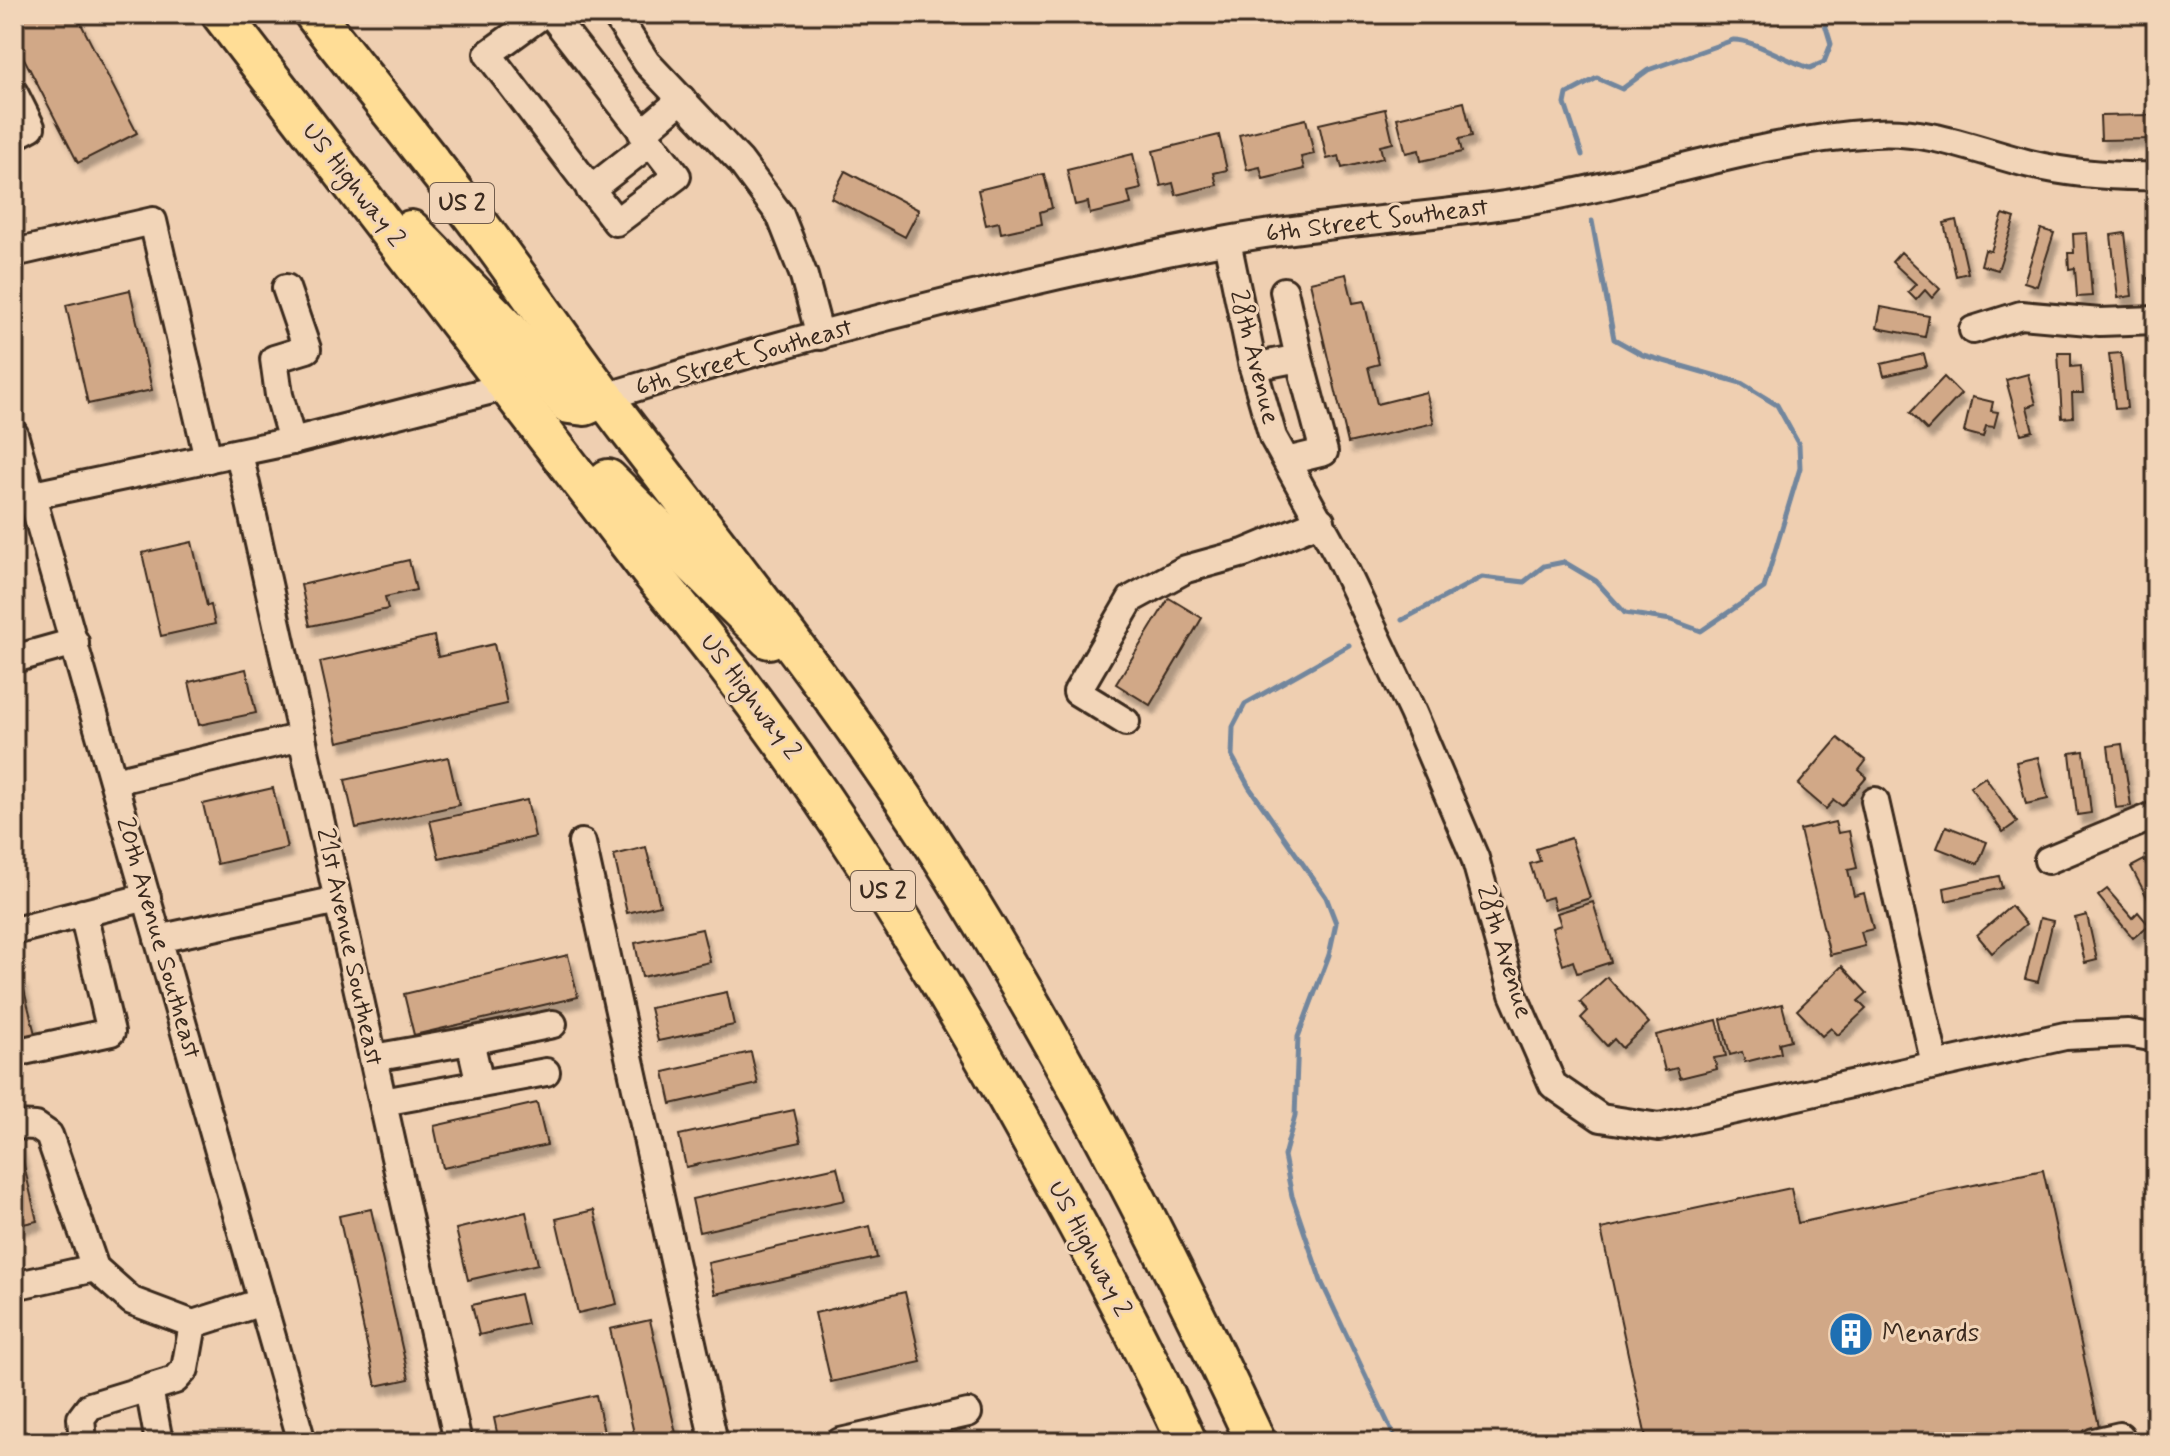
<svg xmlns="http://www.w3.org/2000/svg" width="2170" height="1456" font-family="Mynerve,sans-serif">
<defs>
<filter id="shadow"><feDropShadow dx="5" dy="9" stdDeviation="2" flood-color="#0004"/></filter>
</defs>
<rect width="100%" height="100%" fill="#efcfb1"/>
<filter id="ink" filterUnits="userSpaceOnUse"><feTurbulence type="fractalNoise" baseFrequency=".0125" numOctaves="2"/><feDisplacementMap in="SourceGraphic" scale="16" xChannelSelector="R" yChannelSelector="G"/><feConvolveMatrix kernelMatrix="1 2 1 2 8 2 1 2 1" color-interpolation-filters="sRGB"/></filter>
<g filter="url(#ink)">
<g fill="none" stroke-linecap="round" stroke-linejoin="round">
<!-- stream -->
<g stroke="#72869d" stroke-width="5">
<path d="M1582 155 1565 104 1567 94 1597 78 1622 89 1648 70 1733 40C1752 39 1787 61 1810 68L1824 62 1831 44 1822 14"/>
<polyline points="1402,620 1482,577 1524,582 1544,566 1564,562 1596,581 1625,613 1671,620 1701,631 1764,588 1800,468 1799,445 1777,405 1741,383 1643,355 1614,339 1592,221"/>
<polyline points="1349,645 1245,704 1233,727 1232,756 1249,787 1326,897 1336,923 1329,955 1298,1037 1295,1116 1284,1156 1292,1196 1321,1281 1397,1442"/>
</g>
</g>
<!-- building -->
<g fill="#d1a887" stroke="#3b2a1e" stroke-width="2" filter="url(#shadow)">
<polygon points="14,14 76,14 137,133 78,163 14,39"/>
<polygon points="1464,102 1472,136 1459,139 1462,152 1421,161 1419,150 1406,153 1397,118"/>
<polygon points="1385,109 1393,143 1380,146 1383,158 1342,168 1339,156 1327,159 1319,124"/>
<polygon points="2150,115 2151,139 2101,140 2100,116"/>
<polygon points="1306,119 1314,154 1301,157 1304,169 1263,179 1260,167 1247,170 1239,135"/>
<polygon points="1219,135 1227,170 1214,173 1217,185 1176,195 1173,183 1161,186 1153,151"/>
<polygon points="1133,154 1141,189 1128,192 1131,204 1090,214 1088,202 1075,205 1067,170"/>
<polygon points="845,171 919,210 905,237 831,198"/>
<polygon points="1044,174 1052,208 1040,212 1042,224 1001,233 999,222 986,225 978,190"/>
<polygon points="2003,214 2015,218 1998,270 1981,265 1985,250 1991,251"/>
<polygon points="1956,220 1968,273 1956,276 1944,223"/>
<polygon points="2041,229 2054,233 2037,286 2024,282"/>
<polygon points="2087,233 2092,296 2077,297 2075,268 2069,269 2068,253 2074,253 2073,234"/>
<polygon points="2125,233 2132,296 2118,298 2111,235"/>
<polygon points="2156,239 2156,267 2150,241"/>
<polygon points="1901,252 1940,289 1932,298 1925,290 1916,300 1908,292 1916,284 1892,262"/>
<polygon points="1346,274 1353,303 1364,301 1379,364 1368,367 1377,404 1426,392 1434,423 1348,443 1310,282"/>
<polygon points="2156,277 2156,288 2151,289 2148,278"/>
<polygon points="130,290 152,390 88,404 66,305"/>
<polygon points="1881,307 1929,316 1925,337 1877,328"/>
<polygon points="2156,351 2156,390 2150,352"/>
<polygon points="2058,353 2071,353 2071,367 2081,366 2083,393 2072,393 2073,417 2062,418"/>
<polygon points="2121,353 2127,408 2115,409 2109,354"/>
<polygon points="1924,354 1927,366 1884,376 1881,364"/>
<polygon points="2028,374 2036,404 2027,407 2033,431 2021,434 2006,380"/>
<polygon points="1944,377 1961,394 1927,430 1910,413"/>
<polygon points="1972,397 1993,402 1991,411 1998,412 1994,427 1986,426 1983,437 1964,432"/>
<polygon points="192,542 207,606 211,605 215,624 161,636 142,553"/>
<polygon points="409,560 416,590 385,597 388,609 310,626 301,585"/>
<polygon points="1169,598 1202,618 1150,705 1116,684"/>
<polygon points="434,636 438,657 494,644 507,704 338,742 320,662"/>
<polygon points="246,669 256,713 199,725 189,682"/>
<polygon points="2156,734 2156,771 2149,735"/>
<polygon points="1838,738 1866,761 1859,770 1867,777 1842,806 1834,800 1826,809 1798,785"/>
<polygon points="2122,744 2131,806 2116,808 2108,746"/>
<polygon points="2084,751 2091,813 2077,815 2070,753"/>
<polygon points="448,757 459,805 356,828 345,780"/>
<polygon points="2038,757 2048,799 2026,804 2016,762"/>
<polygon points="1985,777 2017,822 2003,832 1970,787"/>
<polygon points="273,788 287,848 217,864 203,804"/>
<polygon points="527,800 535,837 439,858 430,821"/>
<polygon points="1835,822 1838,833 1849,831 1857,868 1848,870 1854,896 1864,893 1873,929 1861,932 1865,946 1830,955 1800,830"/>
<polygon points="1946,826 1987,842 1978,864 1937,848"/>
<polygon points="1571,838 1590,898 1555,909 1552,897 1542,900 1530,864 1540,861 1536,849"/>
<polygon points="646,847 660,905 627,913 614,855"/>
<polygon points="2144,860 2156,882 2156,914 2131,867"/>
<polygon points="1999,876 2002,888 1946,901 1944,888"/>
<polygon points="2107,889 2132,918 2138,912 2149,925 2133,938 2098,896"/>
<polygon points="1593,902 1611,962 1577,973 1573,961 1563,965 1552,928 1561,925 1557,913"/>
<polygon points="2011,906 2026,924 1992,953 1977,935"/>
<polygon points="2087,915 2097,960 2085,963 2075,918"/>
<polygon points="2040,918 2053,921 2038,982 2025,979"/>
<polygon points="702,929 710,962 642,977 635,943"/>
<polygon points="568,955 578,997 414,1035 404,994"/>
<polygon points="1842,966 1867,993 1858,1001 1866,1009 1838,1035 1831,1028 1822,1036 1797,1010"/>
<polygon points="1607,977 1649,1023 1622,1048 1614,1039 1607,1046 1581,1018 1588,1011 1580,1002"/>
<polygon points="21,978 36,1038 14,1043 14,980"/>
<polygon points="727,992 734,1025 658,1041 650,1008"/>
<polygon points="1782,1004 1791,1040 1779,1043 1781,1053 1745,1062 1742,1052 1730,1055 1721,1019"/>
<polygon points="1717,1020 1726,1056 1714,1058 1717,1069 1680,1078 1677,1068 1665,1071 1656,1035"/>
<polygon points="751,1052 758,1084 671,1104 664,1072"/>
<polygon points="537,1103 547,1145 443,1168 434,1126"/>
<polygon points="794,1110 801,1142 686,1167 679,1135"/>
<polygon points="18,1140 37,1221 14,1226 14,1141"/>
<polygon points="837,1167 845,1200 699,1232 692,1199"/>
<polygon points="2043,1170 2102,1440 1647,1442 1601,1229 1791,1188 1798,1223"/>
<polygon points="371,1209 409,1379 376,1386 339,1216"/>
<polygon points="594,1210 617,1304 578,1313 556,1219"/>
<polygon points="526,1212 538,1264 468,1280 456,1229"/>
<polygon points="870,1226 877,1258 715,1294 708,1263"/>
<polygon points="905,1292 921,1362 831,1382 815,1313"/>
<polygon points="520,1294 527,1324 479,1335 472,1305"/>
<polygon points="650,1320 678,1442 636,1442 610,1329"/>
<polygon points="596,1395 606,1442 499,1442 494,1418"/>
</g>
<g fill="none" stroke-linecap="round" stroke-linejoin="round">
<!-- minor casing -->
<g stroke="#3b2a1e" stroke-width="32">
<g id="minor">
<polyline points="543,14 488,54 616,222 677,176 551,14"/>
<polyline points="615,14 647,63 740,161 780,215 804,276 820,336"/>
<polyline points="14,93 31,127 14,136"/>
<polyline points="642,133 682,99"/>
<polyline points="590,190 650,143"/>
<polyline points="1227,241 1253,367 1273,437 1338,555 1413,713 1475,858 1513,994 1553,1085 1601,1118 1659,1127 2065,1036 2128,1033 2156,1038"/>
<polyline points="14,253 153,221 208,459"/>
<polyline points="286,288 307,349 274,359 279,395 292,441"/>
<polyline points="1973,330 2021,315 2100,322 2156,320"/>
<polyline points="1253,367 1299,358 1284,291"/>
<path d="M605 397C807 334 1014 281 1223 241 1325 222 1429 218 1531 201 1646 182 1758 140 1874 133 1929 129 1978 151 2030 164 2072 174 2113 177 2156 176"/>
<polyline points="14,434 302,1442"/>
<polyline points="239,453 458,1442"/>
<polyline points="1287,461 1324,452 1299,358"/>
<polyline points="14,499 292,441 508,386"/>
<polyline points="14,659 75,642"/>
<polyline points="1126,722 1077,692 1131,599 1186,569 1244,553 1321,521"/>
<polyline points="114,781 302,737"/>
<polyline points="1875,801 1935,1064"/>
<polyline points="582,843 714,1442"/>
<polyline points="2048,860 2156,815"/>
<polyline points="14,931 147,897"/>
<polyline points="158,939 338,900"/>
<polyline points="470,1041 553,1024"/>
<polyline points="14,1053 111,1032 83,913"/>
<polyline points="373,1058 470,1041 480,1084"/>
<polyline points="383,1102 546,1072"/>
<polyline points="14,1125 36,1126 49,1135 95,1268 132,1301 193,1324"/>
<polyline points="14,1286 95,1268"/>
<polyline points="149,1388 159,1442"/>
<polyline points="83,1442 81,1418 90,1406 175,1380 185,1369 193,1324 262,1302"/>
<polyline points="840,1442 968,1413"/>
<polyline points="2094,1442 2120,1436 2122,1442"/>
</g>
</g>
<!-- highway casing -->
<g stroke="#3b2a1e" stroke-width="44">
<g id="highway">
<path d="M221 14 650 571C791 737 907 921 1014 1110 1075 1219 1135 1328 1187 1442"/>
<path d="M314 14C370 87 429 157 484 231 534 298 580 367 631 433 747 583 866 732 965 894 1074 1071 1168 1254 1256 1442"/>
<polyline points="411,230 508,329 569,404 585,406 605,397"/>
<polyline points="608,479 769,639"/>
</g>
</g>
<!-- minor -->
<use href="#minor" stroke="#f2d5b8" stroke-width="26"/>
<!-- highway -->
<use href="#highway" stroke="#ffdd96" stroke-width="38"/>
</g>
</g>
<!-- icons -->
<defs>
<g id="building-disc" transform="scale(2.3)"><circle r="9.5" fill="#1f6fb2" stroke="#f2d5b8"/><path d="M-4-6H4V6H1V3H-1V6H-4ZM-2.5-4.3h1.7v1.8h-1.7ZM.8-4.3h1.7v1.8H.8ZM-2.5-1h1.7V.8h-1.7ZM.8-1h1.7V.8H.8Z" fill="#fff"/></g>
</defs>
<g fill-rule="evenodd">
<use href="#building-disc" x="1851" y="1334"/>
</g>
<g text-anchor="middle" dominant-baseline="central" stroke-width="6" stroke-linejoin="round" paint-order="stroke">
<!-- shield labels -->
<g fill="#f2d5b8" stroke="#725d4c" stroke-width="2">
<rect x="430" y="183" width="64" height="40" rx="6"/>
<rect x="851" y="871" width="64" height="40" rx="6"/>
</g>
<g font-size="24" font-weight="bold" fill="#3b2a1e">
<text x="462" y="203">US 2</text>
<text x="883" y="891">US 2</text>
</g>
<!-- street labels -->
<g font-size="26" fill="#3b2a1e" stroke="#f2d5b8">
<text transform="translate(353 185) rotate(52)">US Highway 2</text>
<text transform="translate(1377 221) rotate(-7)">6th Street Southeast</text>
<text transform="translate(1254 357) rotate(76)">28th Avenue</text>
<text transform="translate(744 358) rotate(-16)">6th Street Southeast</text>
<text transform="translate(750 697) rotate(53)">US Highway 2</text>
<text transform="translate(158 938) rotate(74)">20th Avenue Southeast</text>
<text transform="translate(349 947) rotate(78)">21st Avenue Southeast</text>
<text transform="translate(1504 952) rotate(73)">28th Avenue</text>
<text transform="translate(1089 1249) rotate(62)">US Highway 2</text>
</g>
<!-- poi labels -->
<g font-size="26" fill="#3b2a1e" stroke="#f2d5b8" text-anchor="start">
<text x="1882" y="1334">Menards</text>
</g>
</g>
<!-- margin -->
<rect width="2170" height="1456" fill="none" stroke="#f2d5b8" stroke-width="48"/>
<rect x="24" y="24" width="2122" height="1408" fill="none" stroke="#3b2a1e" stroke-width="3" filter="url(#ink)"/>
</svg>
